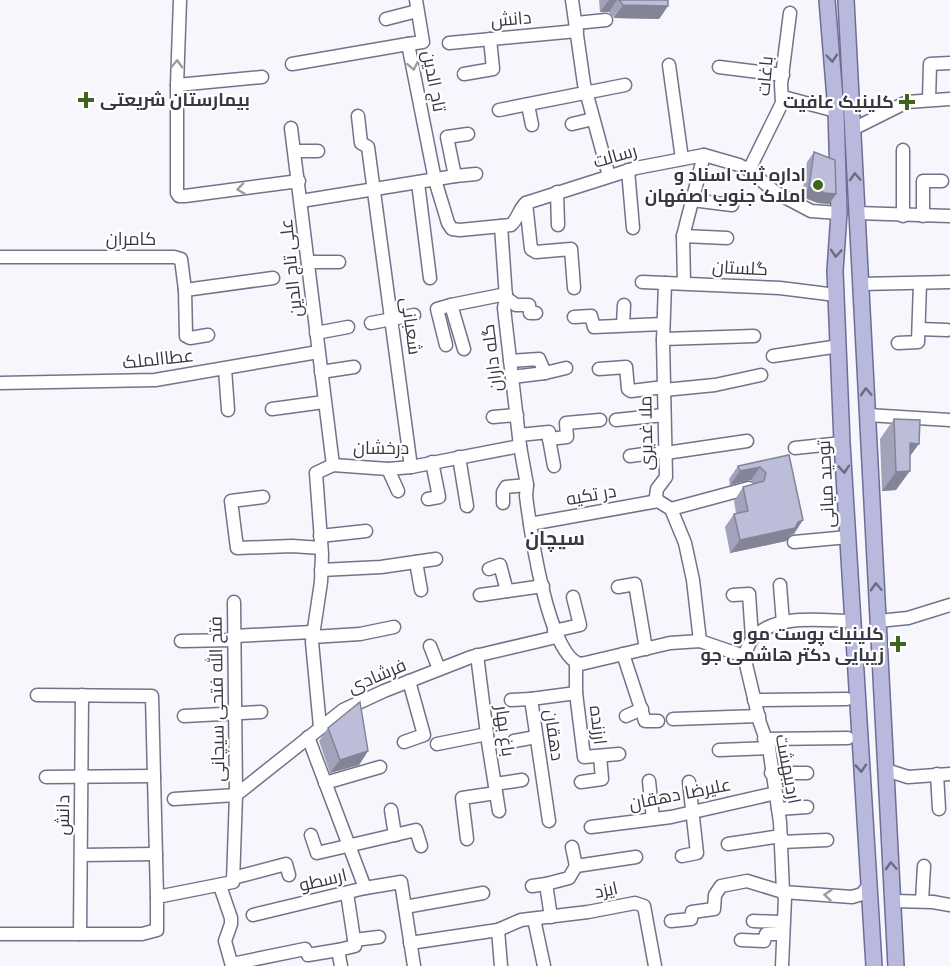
<svg xmlns="http://www.w3.org/2000/svg" width="950" height="966" font-family="'DM Sans',Cairo,sans-serif">
<rect width="100%" height="100%" fill="#f6f6fc"/>
<g fill="none" stroke-linecap="round" stroke-linejoin="round">
<!-- minor casing -->
<g stroke="#72738b" stroke-width="15">
<g id="minor">
<polyline points="180,0 177,85 177,193 179,196 185,196 299,181"/>
<path d="M416 0 423 42 408 44 435 180 448 223 452 229 460 230 511 225C518 219 519 209 526 203L636 168 704 155 739 165 749 170 775 192 811 211 839 213"/>
<polyline points="572,0 584,84 609,176"/>
<polyline points="386,19 417,11"/>
<polyline points="576,23 606,20"/>
<polyline points="449,43 577,31"/>
<polyline points="292,64 408,44"/>
<polyline points="669,65 682,159"/>
<polyline points="719,67 783,75"/>
<polyline points="464,74 493,69 490,39"/>
<polyline points="177,85 262,77"/>
<polyline points="783,97 836,111"/>
<polyline points="929,100 930,64 950,63"/>
<polyline points="528,105 532,125"/>
<polyline points="499,110 625,85"/>
<polyline points="358,116 361,143 368,147 411,467"/>
<polyline points="572,124 593,119"/>
<polyline points="291,128 333,465"/>
<polyline points="853,129 907,102 950,99"/>
<polyline points="903,150 903,216"/>
<polyline points="296,151 318,151"/>
<polyline points="628,170 633,228"/>
<polyline points="749,170 782,103 781,84 790,13"/>
<polyline points="455,176 476,174"/>
<polyline points="418,183 430,278"/>
<polyline points="557,192 558,225"/>
<polyline points="692,200 732,205"/>
<polyline points="301,201 455,176 447,137 468,134"/>
<polyline points="526,203 531,249 536,252 571,249 574,288"/>
<polyline points="857,213 950,216"/>
<polyline points="923,216 923,181 942,181"/>
<path d="M501 226 506 298 504 308 520 446 527 485 526 496C530 527 548 658 581 664L670 643 700 641 744 656"/>
<polyline points="683,236 727,238"/>
<polyline points="0,257 174,257 181,259 185,290 186,336 190,338 208,335"/>
<polyline points="308,262 339,262"/>
<polyline points="642,282 780,288 836,295"/>
<polyline points="665,283 663,341 666,477 657,489 656,496 658,501 671,509 685,543 693,580 700,641"/>
<polyline points="684,283 683,236 704,155"/>
<polyline points="861,284 950,282"/>
<polyline points="185,290 273,278"/>
<polyline points="506,298 516,305 529,305 530,313 536,313"/>
<polyline points="574,317 591,316 594,327 663,324"/>
<polyline points="371,323 414,315"/>
<polyline points="623,325 624,305"/>
<polyline points="919,329 947,330"/>
<polyline points="316,333 348,327"/>
<polyline points="663,339 754,336"/>
<polyline points="898,343 918,342 920,283"/>
<polyline points="446,345 437,309 451,305"/>
<polyline points="464,349 451,305 506,294"/>
<polyline points="773,356 839,346"/>
<polyline points="510,361 539,359 545,373 566,368"/>
<polyline points="225,369 228,410"/>
<polyline points="599,369 626,367 628,389 631,391 664,387"/>
<polyline points="321,372 354,367"/>
<polyline points="512,377 545,373"/>
<polyline points="0,383 155,380 318,352"/>
<polyline points="664,390 715,385 761,375"/>
<polyline points="272,409 324,402"/>
<polyline points="867,415 950,420"/>
<polyline points="493,417 517,415"/>
<polyline points="616,420 664,415"/>
<polyline points="519,435 549,432 549,439 567,437 566,423 600,420"/>
<polyline points="549,439 554,466"/>
<polyline points="795,448 842,443"/>
<polyline points="666,453 747,441"/>
<polyline points="630,456 666,451"/>
<polyline points="459,457 467,506"/>
<polyline points="388,469 398,491"/>
<polyline points="263,497 231,501 237,548 292,546 321,548"/>
<polyline points="428,499 439,497 432,462"/>
<polyline points="503,503 503,492 506,487 527,485"/>
<polyline points="671,509 749,488"/>
<polyline points="530,524 658,501"/>
<polyline points="320,536 366,531"/>
<polyline points="794,542 848,537"/>
<polyline points="416,562 421,590"/>
<polyline points="489,569 500,565 507,591"/>
<polyline points="321,570 381,567 436,559"/>
<polyline points="780,585 783,623"/>
<polyline points="618,587 635,584 646,649"/>
<polyline points="480,595 543,586"/>
<polyline points="733,595 749,594 752,638"/>
<polyline points="878,621 908,618 950,605"/>
<polyline points="554,631 580,625 573,597"/>
<polyline points="234,636 312,632"/>
<polyline points="312,637 360,634 394,627"/>
<polyline points="181,641 234,640"/>
<polyline points="430,646 439,669"/>
<polyline points="623,654 645,721 658,721"/>
<polyline points="477,655 488,742 499,811"/>
<polyline points="744,656 760,723 769,748 780,822 783,892 785,898 782,966"/>
<path d="M744 656C747 650 749 641 755 636 779 613 824 621 854 621"/>
<polyline points="576,663 576,693 584,757 619,754"/>
<polyline points="37,695 152,696 157,897"/>
<polyline points="511,700 531,699"/>
<polyline points="754,700 847,699"/>
<polyline points="184,716 261,712"/>
<polyline points="626,716 642,709"/>
<polyline points="673,719 759,716"/>
<polyline points="320,727 312,642 321,582 322,554 316,473 333,465 388,469 411,467 520,446"/>
<polyline points="308,737 365,888"/>
<polyline points="764,739 848,738"/>
<polyline points="514,741 536,737"/>
<polyline points="404,742 424,735 409,681"/>
<polyline points="437,744 487,734"/>
<polyline points="719,750 769,748"/>
<polyline points="886,770 908,777 950,774"/>
<polyline points="771,773 807,773"/>
<polyline points="937,774 939,809"/>
<polyline points="46,777 154,776"/>
<polyline points="649,781 653,819"/>
<polyline points="581,782 602,779 600,756"/>
<polyline points="325,783 380,767"/>
<polyline points="495,784 522,780"/>
<polyline points="174,799 236,795 234,602"/>
<polyline points="778,809 807,807"/>
<polyline points="391,810 395,835"/>
<polyline points="549,821 531,699 576,693"/>
<polyline points="591,827 671,817 776,793"/>
<polyline points="311,835 317,853 416,830 421,846"/>
<polyline points="467,839 462,798 496,793"/>
<polyline points="781,842 827,840"/>
<polyline points="728,844 781,836"/>
<polyline points="572,847 576,866"/>
<polyline points="81,855 156,854"/>
<polyline points="682,856 697,853 689,782"/>
<polyline points="233,878 286,864 289,875"/>
<polyline points="220,886 231,918 231,924 225,941 232,966"/>
<polyline points="532,886 546,884"/>
<polyline points="893,901 933,902 950,905"/>
<polyline points="922,901 924,866"/>
<polyline points="405,907 483,893"/>
<polyline points="253,915 365,888 401,882 414,966"/>
<polyline points="551,917 546,884 569,878 576,866 636,857"/>
<polyline points="534,919 544,966"/>
<polyline points="671,921 691,919 692,912 714,909 715,895 721,886 747,881 783,892 852,897 862,894 868,886"/>
<polyline points="753,921 779,922"/>
<polyline points="498,930 501,966"/>
<polyline points="0,934 142,934 157,930 157,897 233,882 236,795 343,710 384,691 471,657 556,637"/>
<polyline points="80,934 82,695"/>
<polyline points="354,940 379,937"/>
<polyline points="741,940 764,941 766,934 778,934"/>
<polyline points="410,943 498,930 521,920 588,912 635,903 644,906 655,966"/>
<polyline points="232,964 305,949 308,955 338,950"/>
<polyline points="341,966 338,950 355,946 347,893"/>
</g>
</g>
<!-- major casing -->
<g stroke="#6d6d99" stroke-width="18">
<g id="major">
<polyline points="827,0 836,111 839,213 835,271 842,443 874,966"/>
<polyline points="846,0 896,966"/>
</g>
</g>
<!-- minor -->
<use href="#minor" stroke="#fff" stroke-width="12"/>
<!-- major -->
<use href="#major" stroke="#b9b9de" stroke-width="15"/>
</g>
<!-- wall -->
<g fill="#a2a3ba">
<polygon points="599,0 668,0 668,6 659,19 614,18 609,12 600,12"/>
<polygon points="814,152 836,194 829,204 818,203 802,197 807,162"/>
<polygon points="894,419 910,456 896,490 882,491 880,439"/>
<polygon points="789,455 794,534 790,535 786,541 730,553 725,527 734,514 736,513 734,501 743,487 754,484 751,480 730,485 729,479 738,466"/>
<polygon points="328,728 368,751 359,765 330,773 319,741"/>
</g>
<!-- shaded-wall -->
<g fill="#848497">
<polygon points="609,0 617,0 609,12 600,12"/>
<polygon points="623,5 668,6 659,19 614,18"/>
<polygon points="809,187 836,194 829,204 818,203 802,197"/>
<polygon points="910,443 919,444 905,463"/>
<polygon points="760,467 751,480 730,485 740,471"/>
<polygon points="910,471 896,490 882,491 896,472"/>
<polygon points="803,520 794,534 790,535 786,541 730,553 740,540"/>
<polygon points="368,751 359,765 330,773 340,760"/>
</g>
<!-- building -->
<g fill="#bcbdd8" stroke="#848497" stroke-width="1.5">
<polygon points="619,0 668,0 668,6 623,5"/>
<polygon points="814,152 835,160 836,194 825,193 809,187"/>
<polygon points="894,419 920,420 919,444 910,443 910,471 896,472"/>
<polygon points="789,455 803,520 798,522 795,528 740,540 734,514 748,511 743,487 764,481 766,473 760,467 740,471 738,466"/>
<polygon points="360,702 368,751 340,760 328,728"/>
</g>
<!-- one-way arrows -->
<defs><path id="oneway-chevron" d="M-2-3.5L2.5 0L-2 3.5" fill="none" stroke-width="1.6" stroke-linecap="round" stroke-linejoin="round" transform="scale(1.5)"/></defs>
<g stroke="#6c6c81">
<use href="#oneway-chevron" transform="translate(832 58) rotate(85)"/>
<use href="#oneway-chevron" transform="translate(855 177) rotate(-93)"/>
<use href="#oneway-chevron" transform="translate(836 253) rotate(94)"/>
<use href="#oneway-chevron" transform="translate(866 392) rotate(-93)"/>
<use href="#oneway-chevron" transform="translate(844 469) rotate(86)"/>
<use href="#oneway-chevron" transform="translate(876 587) rotate(-93)"/>
<use href="#oneway-chevron" transform="translate(861 768) rotate(86)"/>
<use href="#oneway-chevron" transform="translate(891 866) rotate(-93)"/>
</g>
<g stroke="#9c9ca1">
<use href="#oneway-chevron" transform="translate(177 64) rotate(-88)"/>
<use href="#oneway-chevron" transform="translate(413 66) rotate(79)"/>
<use href="#oneway-chevron" transform="translate(241 189) rotate(172)"/>
<use href="#oneway-chevron" transform="translate(828 895) rotate(-175)"/>
</g>
<!-- markers -->
<g fill="#3e641e" stroke="#fff" stroke-width="2">
<path d="M83 91h6v6h6v6h-6v6h-6v-6h-6v-6h6z"/>
<path d="M904 93h6v6h6v6h-6v6h-6v-6h-6v-6h6z"/>
<circle cx="818" cy="185" r="6"/>
<path d="M895 635h6v6h6v6h-6v6h-6v-6h-6v-6h6z"/>
</g>
<g text-anchor="middle" dominant-baseline="central" stroke-width="4.5" stroke-linejoin="round" paint-order="stroke">
<!-- street labels -->
<g font-size="18" fill="#383843" stroke="#fff">
<text transform="translate(511 19) rotate(-5)">دانش</text>
<text transform="translate(765 76) rotate(-85)">باغات</text>
<text transform="translate(434 81) rotate(79)">تاج الدین</text>
<text transform="translate(615 156) rotate(-16)">رسالت</text>
<text x="131" y="239">کامران</text>
<text transform="translate(291 268) rotate(-96)">علی تاج الدین</text>
<text transform="translate(740 268) rotate(3)">گلستان</text>
<text transform="translate(411 326) rotate(82)">شعبانی</text>
<text transform="translate(492 358) rotate(-97)">گله داران</text>
<text transform="translate(158 359) rotate(-6)">عطاالملک</text>
<text transform="translate(646 433) rotate(-91)">ملا غدیری</text>
<text x="381" y="448">درخشان</text>
<text transform="translate(826 484) rotate(-93)">توحید میانی</text>
<text transform="translate(591 495) rotate(-10)">در تکیه</text>
<text transform="translate(377 676) rotate(-23)">فرشادی</text>
<text transform="translate(217 699) rotate(-91)">فتح الله فتحی سیچانی</text>
<text transform="translate(598 725) rotate(83)">ارزنده</text>
<text transform="translate(505 731) rotate(82)">باغ بهار</text>
<text transform="translate(554 735) rotate(82)">دهقان</text>
<text transform="translate(788 769) rotate(79)">اردیبهشت</text>
<text transform="translate(680 794) rotate(-11)">علیرضا دهقان</text>
<text transform="translate(63 815) rotate(-89)">دانش</text>
<text transform="translate(323 880) rotate(-13)">ارسطو</text>
<text transform="translate(606 890) rotate(-12)">ایزد</text>
</g>
<!-- poi labels -->
<g font-size="18" font-weight="bold" fill="#383843" stroke="#fff" text-anchor="end">
<text x="100" y="100" text-anchor="start">بیمارستان شریعتی</text>
<text x="894" y="102">کلینیک عافیت</text>
<text x="806" y="175">اداره ثبت اسناد و<tspan x="806" dy="21">املاک جنوب اصفهان</tspan></text>
<text x="884" y="634">كلينيك پوست مو و<tspan x="884" dy="21">زيبايى دکتر هاشمی جو</tspan></text>
</g>
<!-- neighbourhood labels -->
<g font-size="20" font-weight="bold" fill="#383843" stroke="#fff">
<text x="555" y="538">سیچان</text>
</g>
</g>
</svg>
